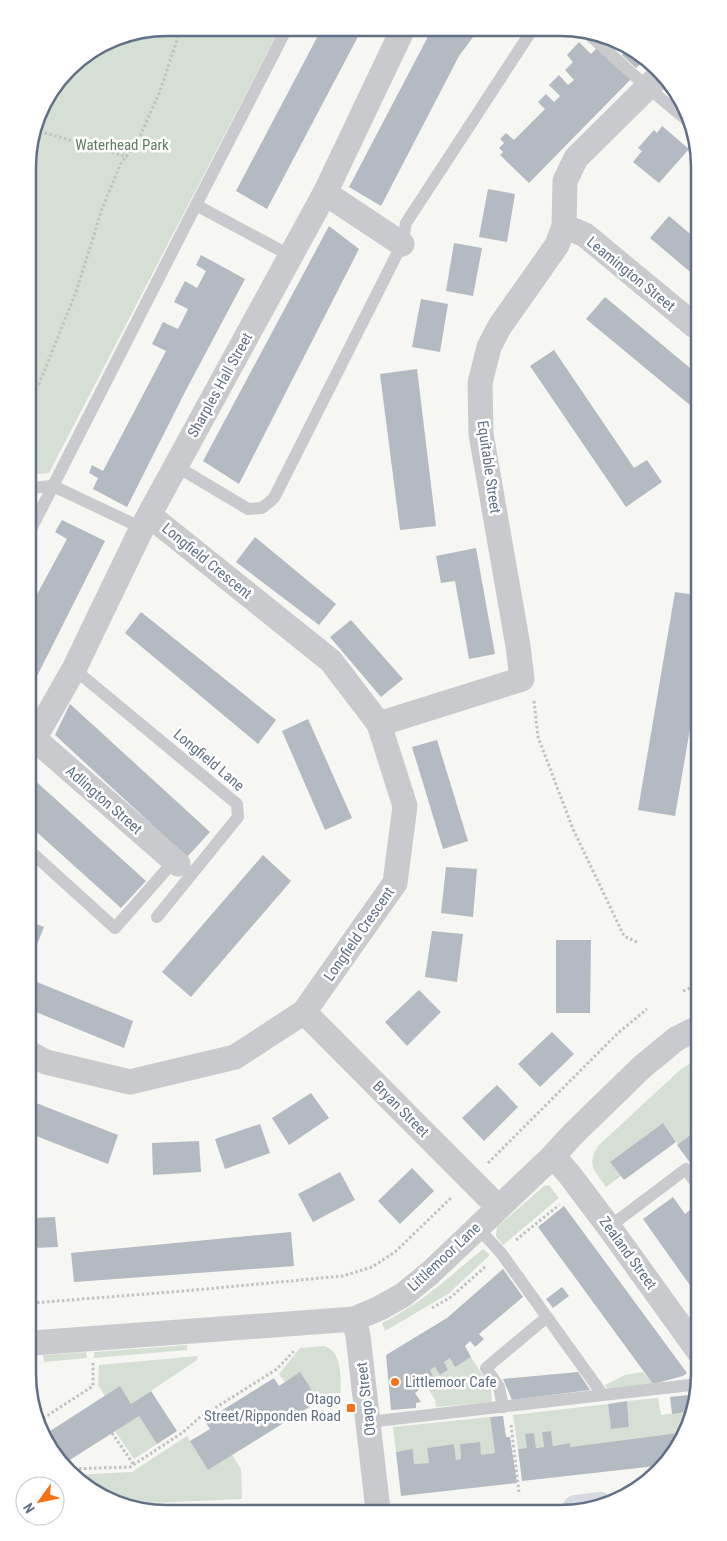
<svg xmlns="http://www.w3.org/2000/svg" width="727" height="1541" font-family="'Roboto Condensed',sans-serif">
<rect width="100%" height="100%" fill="#f6f6f2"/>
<!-- green -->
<g fill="#d5dfd3">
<polygon points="167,28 280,28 49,473 29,475 28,158 42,105 75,62 114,38"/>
<path d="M698 1058V1131L697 1130 678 1144 663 1123 610 1162 621 1176 606 1187C595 1171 586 1165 598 1146L680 1070Z"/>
<polygon points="549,1185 559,1198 503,1245 496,1236 497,1227 544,1186"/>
<path d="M483 1249 490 1255 448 1294 385 1331 382 1323C421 1304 450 1276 483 1249Z"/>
<polygon points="187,1345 187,1350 94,1358 94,1352"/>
<path d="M325 1346C343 1354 340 1376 341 1393H331L319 1401 300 1373 285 1382 279 1374 300 1348Z"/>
<polygon points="86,1352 87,1358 44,1362 43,1355"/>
<polygon points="198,1356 197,1360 131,1404 120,1386 105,1396 98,1385 99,1365"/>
<polygon points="471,1357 491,1389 492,1402 436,1407 435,1400 425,1384 434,1378 430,1370 435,1367 440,1375 448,1370 444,1362 450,1358 455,1366"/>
<polygon points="643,1372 653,1384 608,1389 605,1385 625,1375"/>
<polygon points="658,1398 661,1415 693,1411 692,1415 684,1416 686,1432 570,1447 570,1443 553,1446 551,1431 542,1432 544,1447 536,1448 534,1433 527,1448 518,1449 513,1415 608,1404 611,1429 629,1427 627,1401"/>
<polygon points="139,1416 157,1444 134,1459 115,1431"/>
<polygon points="490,1417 495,1453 481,1455 479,1442 460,1444 461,1459 456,1460 454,1444 427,1448 429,1463 414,1464 413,1450 396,1452 393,1427"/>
<polygon points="187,1436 208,1470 232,1455 241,1469 242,1499 127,1504 75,1479 73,1475 132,1472"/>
</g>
<!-- building -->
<g fill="#b4bac1">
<polygon points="322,28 362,29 267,209 236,191"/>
<polygon points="432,29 479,29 459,56 381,206 349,187"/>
<polygon points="579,42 591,54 599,46 632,78 529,183 500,155 503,152 499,148 504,143 500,139 506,133 514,140 545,109 538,102 546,94 554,102 560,96 549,85 559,75 568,85 574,80 565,70 573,62 567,55"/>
<polygon points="627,50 637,55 646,59 636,68 622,55"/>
<polygon points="662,126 689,149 659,183 633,162 642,151 638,148 654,130 657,133"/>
<polygon points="488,189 515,194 507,242 479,237"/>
<polygon points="669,216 695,238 695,276 650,238"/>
<polygon points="329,226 359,249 239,484 203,461"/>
<polygon points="454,243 482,248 473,296 446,291"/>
<polygon points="201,255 245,279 185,392 127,507 93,489 98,478 89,473 92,465 103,471 166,351 152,344 163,322 178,329 188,309 174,302 185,281 197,288 206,271 196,265"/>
<polygon points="605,297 696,373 696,410 586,319"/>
<polygon points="421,299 448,304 440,352 412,347"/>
<polygon points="554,350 634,468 647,460 662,482 626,507 530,366"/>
<polygon points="417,369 436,526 400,530 380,374"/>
<polygon points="62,520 105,541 30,690 29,609 67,539 55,532"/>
<polygon points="255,537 336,604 319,625 236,562"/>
<polygon points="476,548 495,654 469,659 455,581 441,583 436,556"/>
<polygon points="675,592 696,595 697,688 675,816 638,810"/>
<polygon points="141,612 276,720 258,744 125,633"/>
<polygon points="351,620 403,679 381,697 330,637"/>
<polygon points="70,704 210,832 187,857 55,735"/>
<polygon points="308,719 352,818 325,830 282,731"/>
<polygon points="437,740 468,841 443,849 412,747"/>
<polygon points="30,776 146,881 121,908 30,826"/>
<polygon points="696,835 697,835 698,956 693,956"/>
<polygon points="263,855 291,881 191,997 162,972"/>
<polygon points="446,867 477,869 473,917 441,913"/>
<polygon points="31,922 44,927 31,960"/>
<polygon points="432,931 463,934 457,982 425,977"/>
<polygon points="556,940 591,940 590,1013 556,1013"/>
<polygon points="32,980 133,1021 124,1048 31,1010"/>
<polygon points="419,990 441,1012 407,1046 385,1022"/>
<polygon points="552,1032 574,1054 540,1087 518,1064"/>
<polygon points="497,1085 518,1107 484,1141 462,1118"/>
<polygon points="311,1093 329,1118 289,1145 272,1118"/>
<polygon points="31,1101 118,1135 108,1164 31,1134"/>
<polygon points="663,1123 676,1142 624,1180 610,1162"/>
<polygon points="260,1124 270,1153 225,1169 215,1139"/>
<polygon points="697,1130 698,1165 694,1168 677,1145"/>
<polygon points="199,1141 201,1172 153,1175 152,1143"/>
<polygon points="412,1168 434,1191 400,1224 378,1201"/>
<polygon points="340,1172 355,1200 313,1222 298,1194"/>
<polygon points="673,1197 685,1214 694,1207 699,1213 697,1221 693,1225 699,1234 699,1298 643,1219"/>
<polygon points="564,1206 687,1373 683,1376 653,1384 538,1227"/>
<polygon points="55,1217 58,1247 32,1248 32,1218"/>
<polygon points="291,1232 294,1266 74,1282 71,1253"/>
<polygon points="503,1269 523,1297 479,1334 484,1339 475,1347 470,1341 465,1346 471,1357 455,1367 450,1358 444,1362 448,1370 440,1375 435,1367 430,1370 434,1378 415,1393 421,1402 416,1403 416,1408 391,1410 386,1355 447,1318"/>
<polygon points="562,1287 569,1296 553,1308 546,1299"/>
<polygon points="300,1372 319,1401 208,1470 190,1441 210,1429 205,1421 274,1378 279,1386"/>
<polygon points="578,1372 590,1390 512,1400 503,1379"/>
<polygon points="120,1386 131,1404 151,1391 177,1431 157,1444 139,1416 65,1463 47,1433"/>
<polygon points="697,1394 693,1411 672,1414 670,1397"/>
<polygon points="627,1401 629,1427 611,1429 608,1404"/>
<polygon points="503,1416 506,1437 510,1437 517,1483 401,1496 396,1452 413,1449 414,1464 429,1463 427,1448 454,1444 456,1460 461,1459 460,1444 480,1442 481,1455 495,1453 490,1417"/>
<polygon points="551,1431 553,1446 570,1443 570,1447 686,1432 665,1465 522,1481 518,1449 527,1448 525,1434 534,1433 536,1448 544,1447 542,1432"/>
</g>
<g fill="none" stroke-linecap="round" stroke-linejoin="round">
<!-- path -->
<g stroke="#c0c2c4" stroke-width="3" stroke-dasharray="2.5 2.5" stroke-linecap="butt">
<polyline points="35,130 127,157"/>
<polyline points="29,380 39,384 76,292 102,209 121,163 137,143 160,91 181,28"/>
<polyline points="534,701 538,737 573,829 624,936 639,943"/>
<polyline points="683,991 698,985"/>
<polyline points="488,1163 618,1033 647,1009"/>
<polyline points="516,1240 559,1205"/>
<polyline points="32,1303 184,1291 343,1276 372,1267 395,1252 451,1198"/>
<polyline points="432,1308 451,1297 486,1266"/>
<polyline points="39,1421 93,1386 93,1363"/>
<polyline points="511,1425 519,1493"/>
<polyline points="112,1433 134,1465"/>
<polyline points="69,1469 130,1467 182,1433 199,1418 277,1369 295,1350"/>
</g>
<!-- service -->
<g stroke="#c8cace" stroke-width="12">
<polyline points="584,30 647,87 689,122"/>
<polyline points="196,205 287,28"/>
<polyline points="176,466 248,509 262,508 274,498 402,244 406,223 532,30"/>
<polyline points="29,488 53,486 142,528"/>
<polyline points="29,533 196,205 291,256"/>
<polyline points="74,669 237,804 238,817 157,917"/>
<polyline points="30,851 115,928 174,861"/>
<polyline points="477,1227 501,1253 603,1395"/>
<polyline points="609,1227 686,1169 698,1186"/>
<polyline points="503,1407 499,1387 486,1368 547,1317"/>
<polyline points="368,1422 699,1384"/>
</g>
<!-- minor -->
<g stroke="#c8cace" stroke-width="25">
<polyline points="325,193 402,244"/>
<polyline points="564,226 585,235 695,326"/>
<polyline points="379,724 522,679 518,646 481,434 480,383 489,347 500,326 557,245 564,226 565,181 576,158 660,75"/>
<polyline points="30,735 178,864"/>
<polyline points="34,739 74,669 142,528 325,193 403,29"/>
<polyline points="304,1012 498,1207"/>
<polyline points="31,1054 46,1062 130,1082 235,1057 304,1012 395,883 405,806 379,724 331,661 149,515"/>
<polyline points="553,1156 569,1174 609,1227 699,1352"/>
<polyline points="354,1319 358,1336 378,1510"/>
<polyline points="32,1343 354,1319 380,1308 403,1295 430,1273 553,1156 573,1134 642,1067 676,1039 698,1028"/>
</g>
<!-- primary -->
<polyline stroke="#d6d9df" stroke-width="28" points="576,1509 601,1506"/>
</g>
<!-- markers -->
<g fill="#f57113" stroke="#fff" stroke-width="2">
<circle cx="395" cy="1382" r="5"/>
<rect x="346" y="1403" width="10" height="10" rx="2.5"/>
</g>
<g text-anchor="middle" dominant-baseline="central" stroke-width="5" stroke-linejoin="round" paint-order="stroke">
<!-- park labels -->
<g font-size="15" fill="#627d62" stroke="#fff">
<text x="122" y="145">Waterhead Park</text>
</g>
<!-- street labels -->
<g font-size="15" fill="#627087" stroke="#fff">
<text transform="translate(631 274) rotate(39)">Leamington Street</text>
<text transform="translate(220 385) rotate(-61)">Sharples Hall Street</text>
<text transform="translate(489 467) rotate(82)">Equitable Street</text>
<text transform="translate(207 561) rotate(39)">Longfield Crescent</text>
<text transform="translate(209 760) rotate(40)">Longfield Lane</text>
<text transform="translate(104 800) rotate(41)">Adlington Street</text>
<text transform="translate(359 934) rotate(-55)">Longfield Crescent</text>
<text transform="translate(401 1109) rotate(45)">Bryan Street</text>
<text transform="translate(628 1253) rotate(54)">Zealand Street</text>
<text transform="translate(444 1257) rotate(-43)">Littlemoor Lane</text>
<text transform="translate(366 1399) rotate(-97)">Otago Street</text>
</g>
<!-- poi labels -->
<g font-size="15" fill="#627087" stroke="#fff" text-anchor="start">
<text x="405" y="1382">Littlemoor Cafe</text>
<text x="341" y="1399" text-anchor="end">Otago<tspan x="341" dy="17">Street/Ripponden Road</tspan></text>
</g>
</g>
<!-- crop -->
<path d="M0 0H727V1541H0ZM167 36H560A131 131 0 0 1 691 167V1374A131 131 0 0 1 560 1505H167A131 131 0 0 1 36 1374V167A131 131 0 0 1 167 36Z" fill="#fff" fill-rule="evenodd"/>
<path fill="none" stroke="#627087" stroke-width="2.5" d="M167 36H560A131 131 0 0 1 691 167V1374A131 131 0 0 1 560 1505H167A131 131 0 0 1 36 1374V167A131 131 0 0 1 167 36Z"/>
<!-- north arrow -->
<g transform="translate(40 1501) rotate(237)"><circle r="24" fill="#ffffff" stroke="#c0c6cf"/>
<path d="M0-4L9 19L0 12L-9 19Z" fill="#f57113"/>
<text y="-8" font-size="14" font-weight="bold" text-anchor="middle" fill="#627087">N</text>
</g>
</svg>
